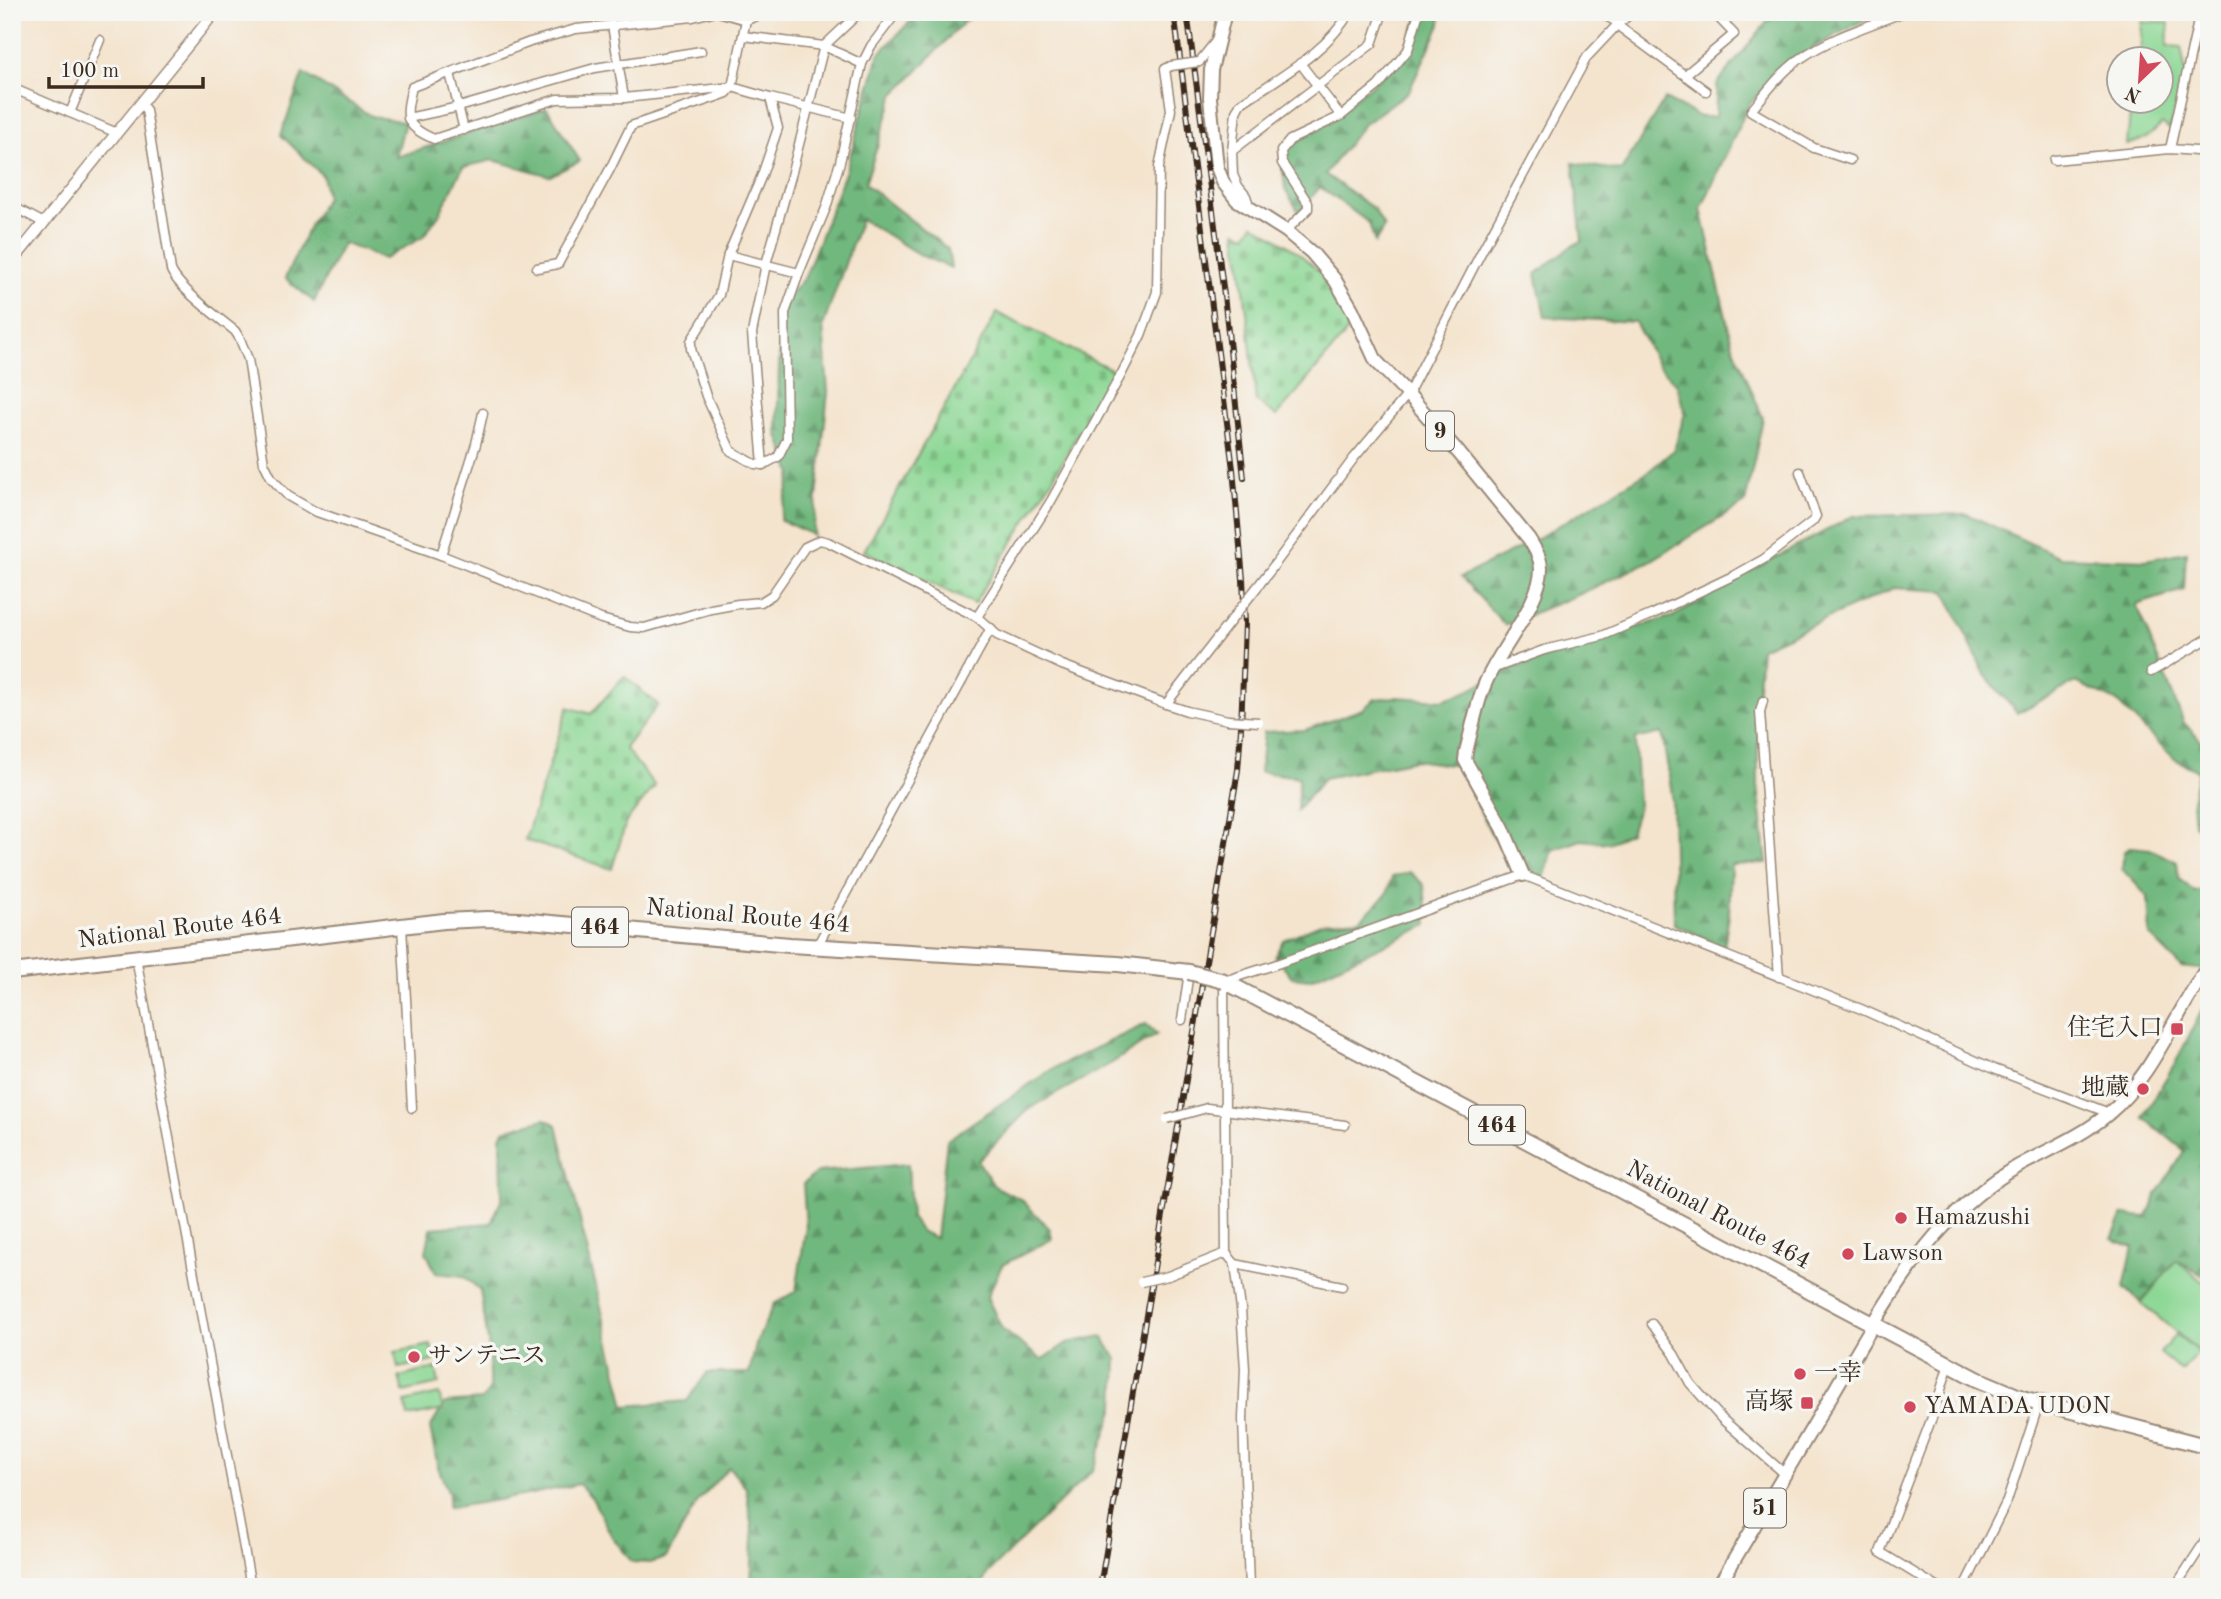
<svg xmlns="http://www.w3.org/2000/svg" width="2221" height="1599" font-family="'Old Standard TT','Noto Serif JP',serif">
<defs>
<pattern id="forest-firs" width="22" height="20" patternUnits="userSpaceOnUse" patternTransform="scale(1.75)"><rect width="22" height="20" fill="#71b87e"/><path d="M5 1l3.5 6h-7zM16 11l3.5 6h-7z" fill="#5e9667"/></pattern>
<pattern id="cemetery-stones" width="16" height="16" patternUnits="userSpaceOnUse" patternTransform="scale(1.75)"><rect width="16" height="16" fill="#8cd794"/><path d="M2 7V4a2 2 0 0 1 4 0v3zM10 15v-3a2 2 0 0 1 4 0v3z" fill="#7ab97f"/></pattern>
</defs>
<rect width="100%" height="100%" fill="#f6f6f2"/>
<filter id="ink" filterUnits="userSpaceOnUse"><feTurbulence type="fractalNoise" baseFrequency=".0143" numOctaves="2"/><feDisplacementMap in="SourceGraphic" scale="14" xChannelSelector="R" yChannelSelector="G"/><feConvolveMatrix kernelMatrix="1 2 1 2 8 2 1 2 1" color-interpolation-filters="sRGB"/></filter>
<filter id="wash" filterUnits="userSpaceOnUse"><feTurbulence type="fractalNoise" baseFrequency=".00686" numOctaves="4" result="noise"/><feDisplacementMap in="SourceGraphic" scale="28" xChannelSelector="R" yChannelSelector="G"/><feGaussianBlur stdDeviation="1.57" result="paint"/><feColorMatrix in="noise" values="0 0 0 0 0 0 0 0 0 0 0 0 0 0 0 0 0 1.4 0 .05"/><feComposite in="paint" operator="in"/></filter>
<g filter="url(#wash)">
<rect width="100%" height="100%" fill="#f4e4ce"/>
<!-- forest -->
<g fill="url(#forest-firs)" stroke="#56714e" stroke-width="2">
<polygon points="919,12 980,12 965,21 894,95 865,184 948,249 951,268 920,255 861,219 823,326 828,392 813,535 780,520 792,473 777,432 781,305 805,277 846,170 879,54"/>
<polygon points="1421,12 1441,12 1440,25 1409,91 1363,125 1325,174 1374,209 1384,227 1375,243 1369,223 1320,187 1299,212 1285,189 1281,153 1337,113 1402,60"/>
<polygon points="1781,12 1878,12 1794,59 1749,104 1701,209 1732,343 1763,418 1745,503 1650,561 1580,594 1505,625 1461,577 1533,541 1649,471 1674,450 1685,413 1676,383 1658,366 1635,322 1545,317 1536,274 1570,247 1582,241 1573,163 1621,171 1665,99 1700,117 1715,117 1717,84 1767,22"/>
<polygon points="303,73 371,116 405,122 396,157 547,108 580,161 550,176 493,160 463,167 440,213 423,237 384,259 343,243 314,302 285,278 310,225 326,198 323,176 281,135"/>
<polygon points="1967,514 2060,557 2146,560 2186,552 2184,590 2136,605 2184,723 2209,749 2209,842 2194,824 2192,801 2198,771 2173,758 2116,701 2076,682 2017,713 1985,675 1945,591 1894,588 1761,648 1758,687 1758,786 1767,863 1731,865 1729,914 1724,947 1674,924 1672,794 1662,733 1635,739 1638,808 1630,833 1609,843 1581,840 1553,850 1544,878 1532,871 1513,872 1510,859 1491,833 1458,766 1415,760 1324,778 1297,810 1299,777 1260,772 1264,732 1305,730 1363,709 1375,699 1395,697 1442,700 1463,693 1508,670 1615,634 1674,616 1747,573 1853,516"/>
<polygon points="2131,847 2150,849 2177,862 2179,879 2195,892 2209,888 2209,970 2181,967 2150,936 2148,897 2122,869 2124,851"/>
<polygon points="1410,872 1424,885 1428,925 1310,979 1292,977 1275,956 1283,940 1323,923 1360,920 1387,894 1392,877"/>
<polygon points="2209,996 2209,1279 2176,1260 2141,1303 2124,1287 2133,1247 2112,1239 2123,1215 2147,1217 2157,1194 2185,1151 2143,1117 2178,1058"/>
<polygon points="1146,1024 1157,1034 1112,1063 1029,1109 978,1161 994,1186 1022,1200 1050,1229 1052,1239 1002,1265 987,1297 1002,1329 1042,1360 1067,1343 1102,1336 1117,1359 1115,1407 1093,1470 987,1574 981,1587 751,1587 753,1536 746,1488 729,1467 698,1501 666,1558 650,1563 632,1562 612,1537 592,1498 579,1484 522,1496 448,1508 449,1495 438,1467 430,1428 445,1403 482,1400 489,1391 489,1349 480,1290 464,1276 436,1273 426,1252 431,1228 491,1223 502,1199 501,1138 504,1130 545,1119 557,1125 625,1406 687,1401 707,1373 749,1373 757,1341 774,1304 796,1291 806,1227 803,1184 818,1172 908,1164 911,1217 920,1231 936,1238 947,1140 1052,1069"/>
</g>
<!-- cemetery -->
<g fill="url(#cemetery-stones)" stroke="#648059" stroke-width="2">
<path d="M1254 224C1284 243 1315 260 1334 291 1341 302 1346 315 1351 327L1277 416 1256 401 1247 312 1236 231 1246 235Z"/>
<polygon points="997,313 1113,370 1056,473 974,604 864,551"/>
<polygon points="624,676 658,705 625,748 655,786 626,822 612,869 525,840 568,707 591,714"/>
</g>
<!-- pitch -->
<g fill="#8cd794" stroke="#648059" stroke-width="2">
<path d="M2142 22 2169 23 2167 46 2181 47 2186 74 2175 116 2169 129 2162 124C2151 136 2142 141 2127 145L2131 102H2162V60L2140 59Z"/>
<polygon points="2176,1260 2209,1287 2209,1339 2199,1351 2141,1303"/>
<polygon points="2176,1334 2198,1352 2182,1371 2160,1353"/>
<polygon points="431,1345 434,1361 398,1368 395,1352"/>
<polygon points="436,1368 439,1384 403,1392 399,1377"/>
<polygon points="439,1394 443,1410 408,1417 405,1402"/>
</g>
</g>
<g filter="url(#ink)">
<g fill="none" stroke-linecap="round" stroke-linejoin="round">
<!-- minor casing -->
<g stroke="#988776" stroke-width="11">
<g id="minor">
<path d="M712 12 693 17 576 29 530 42 412 87C405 116 403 126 434 139L557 99 624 98 732 87 770 98 778 128 762 175 728 255 719 295 691 341V349L706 396 731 451 755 464 763 465 778 457 787 439 785 313 799 273 826 208 840 162 862 64 871 46 897 12"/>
<polyline points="718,12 746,20 768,12"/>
<polyline points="1598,12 1615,21 1621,28 1706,91"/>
<polyline points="612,25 624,98"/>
<polyline points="743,36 824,46 862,64"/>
<polyline points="1199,62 1216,41"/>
<polyline points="1300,63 1341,116"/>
<polyline points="450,73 464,130"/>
<polyline points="1685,75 1734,34 1713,12"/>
<polyline points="12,88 117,133"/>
<polyline points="770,98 851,118"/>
<path d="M141 104 146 110 171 270C179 289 218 317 235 331L240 339 248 359 264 463 272 479 288 496 314 511 441 555 601 619 630 627 644 628 711 609 738 604 761 602 772 595 805 547 820 540 828 542 977 617 997 635 1062 665 1166 704 1236 614"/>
<polyline points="70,113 100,40"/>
<polyline points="408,118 459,107 595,68 701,51"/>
<polyline points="2170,149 2200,12"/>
<path d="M1232 151 1236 112 1240 104C1279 77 1325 54 1350 12"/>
<path d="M1850 160 1814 148 1751 111C1766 93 1780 73 1800 59 1831 37 1869 26 1904 12"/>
<polyline points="2054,160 2170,149 2209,152"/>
<polyline points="12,206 44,223"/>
<polyline points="1250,208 1246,196 1238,186 1233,175 1232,151 1372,44 1383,12"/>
<polyline points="1286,231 1308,209 1308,203 1282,163 1281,151 1290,140 1341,116 1378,86 1408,50 1419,12"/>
<polyline points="728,255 799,273"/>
<polyline points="537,268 558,264 610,169 631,126 719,96 727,93 732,87 746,20"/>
<polyline points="763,465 752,333 766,264 791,176 824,46 860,12"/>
<polyline points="441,555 476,444 483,413"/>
<polyline points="1269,572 1354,458 1408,394 1483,249 1587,57 1618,24 1633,12"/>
<polyline points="2207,599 2209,603"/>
<polyline points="977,617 1051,501 1121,375 1141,335 1157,292 1159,167 1171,110 1165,69 1171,66"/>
<polyline points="1495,668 1544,650 1602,636 1653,614 1737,574 1764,559 1813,521 1816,516 1800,472"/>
<polyline points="2151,672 2209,638"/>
<polyline points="1763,701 1760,712 1779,977"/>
<polyline points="1166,704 1187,711 1228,720"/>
<polyline points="402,926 412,1108"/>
<polyline points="817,946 991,628"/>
<polyline points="136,957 251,1587"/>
<polyline points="1182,1020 1189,972"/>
<polyline points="1207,1108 1345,1125"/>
<polyline points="1226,1253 1235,1264 1241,1309 1245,1369 1243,1419 1249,1587"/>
<polyline points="1235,1264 1342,1286"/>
<polyline points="1168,1276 1226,1253 1224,981 1274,965 1523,875 1861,1009 1994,1069 2109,1113"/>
<polyline points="1652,1324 1674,1354 1690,1383 1722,1419 1785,1474"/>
<polyline points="1937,1587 1880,1552 1933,1415 1949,1364"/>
<polyline points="1964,1587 2007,1501 2039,1403"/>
<polyline points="2175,1587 2209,1535"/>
</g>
</g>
<!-- tertiary casing -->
<g stroke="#988776" stroke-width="13">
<polyline id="tertiary" points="12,262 215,12"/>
</g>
<!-- primary casing -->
<g stroke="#988776" stroke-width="16">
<g id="primary">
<path d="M1225 12 1211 70 1210 98 1217 167 1223 182 1237 200 1286 231 1312 253 1335 280 1352 309 1376 361 1408 394 1459 453 1529 539C1535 549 1541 558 1541 569 1541 603 1498 651 1485 684 1476 705 1472 729 1466 752L1465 760 1503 828 1523 875"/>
<path d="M1718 1587C1758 1520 1798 1453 1837 1386 1867 1335 1897 1280 1936 1235 1960 1208 1985 1185 2017 1167 2047 1150 2081 1137 2108 1114 2154 1075 2175 1013 2209 965"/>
</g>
</g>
<!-- trunk casing -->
<g stroke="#988776" stroke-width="18">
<g id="trunk">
<polyline points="12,972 444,921 487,919 519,920 790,945 1118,964 1189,972"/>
<polyline points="1224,981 1977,1379 2022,1398 2209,1447"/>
</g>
</g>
<!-- minor -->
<use href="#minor" stroke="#fff" stroke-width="8"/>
<!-- tertiary -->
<use href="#tertiary" stroke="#fff" stroke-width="10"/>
<!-- primary -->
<use href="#primary" stroke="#fff" stroke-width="12"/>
<!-- trunk -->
<use href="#trunk" stroke="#fff" stroke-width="14"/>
<!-- rail casing -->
<g stroke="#3b2a1e" stroke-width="6">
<g id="rail">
<polyline points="1187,12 1224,295 1244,478"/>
<polyline points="1100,1587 1224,855 1238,770 1241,728 1245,624 1243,579 1233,469 1174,12"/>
</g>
</g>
<!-- rail -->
<use href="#rail" stroke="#f6f6f2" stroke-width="3.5" stroke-dasharray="10" stroke-linecap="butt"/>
<!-- minor-bridge casing -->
<g stroke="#988776" stroke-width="11" stroke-linecap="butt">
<g id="minor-bridge">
<polyline points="1171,66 1199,62"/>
<polyline points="1236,614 1269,572"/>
<polyline points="1228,720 1259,722"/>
<polyline points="1167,1119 1207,1108"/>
<polyline points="1141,1282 1168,1276"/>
</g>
</g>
<!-- trunk-bridge casing -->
<g stroke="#988776" stroke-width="18" stroke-linecap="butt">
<polyline id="trunk-bridge" points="1189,972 1224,981"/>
</g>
<!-- minor-bridge -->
<use href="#minor-bridge" stroke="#fff" stroke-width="8"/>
<!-- trunk-bridge -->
<use href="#trunk-bridge" stroke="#fff" stroke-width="14"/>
</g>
</g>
<!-- markers -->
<g fill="#d1495b" stroke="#f6f6f2" stroke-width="2.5">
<rect x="2170" y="1022" width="14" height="14" rx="3.5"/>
<circle cx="2143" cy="1089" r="7"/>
<circle cx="1901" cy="1218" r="7"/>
<circle cx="1848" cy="1254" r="7"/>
<circle cx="414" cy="1357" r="7"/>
<circle cx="1800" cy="1374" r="7"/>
<rect x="1800" y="1396" width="14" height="14" rx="3.5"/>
<circle cx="1910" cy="1407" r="7"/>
</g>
<g text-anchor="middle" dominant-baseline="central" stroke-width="7" stroke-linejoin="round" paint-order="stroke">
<!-- shield labels -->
<g fill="#f6f6f2" stroke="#73675e" stroke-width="2">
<rect x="1426" y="411.5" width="28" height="39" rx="5"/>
<rect x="572" y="907.5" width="56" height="39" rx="5"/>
<rect x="1469" y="1105.5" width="56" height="39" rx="5"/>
<rect x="1744" y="1488.5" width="42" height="39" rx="5"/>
</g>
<g font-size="23" font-weight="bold" fill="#3b2a1e">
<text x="1440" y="431">9</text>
<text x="600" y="927">464</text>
<text x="1497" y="1125">464</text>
<text x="1765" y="1508">51</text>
</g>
<!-- street labels -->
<g font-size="24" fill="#3b2a1e" stroke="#f6f6f2">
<text transform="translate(748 917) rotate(5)">National Route 464</text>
<text transform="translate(180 929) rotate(-7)">National Route 464</text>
<text transform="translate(1718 1216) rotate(28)">National Route 464</text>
</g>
<!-- poi labels -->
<g font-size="24" fill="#3b2a1e" stroke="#f6f6f2" text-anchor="start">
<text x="2163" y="1029" text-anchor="end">住宅入口</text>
<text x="2129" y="1089" text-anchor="end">地蔵</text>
<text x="1915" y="1218">Hamazushi</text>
<text x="1862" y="1254">Lawson</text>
<text x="428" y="1357">サンテニス</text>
<text x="1814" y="1374">一幸</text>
<text x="1793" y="1403" text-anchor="end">高塚</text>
<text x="1924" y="1407">YAMADA UDON</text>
</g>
</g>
<!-- margin -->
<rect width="2221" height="1599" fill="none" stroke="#f6f6f2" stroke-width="42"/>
<!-- north arrow -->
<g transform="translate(2140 80) rotate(205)"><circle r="33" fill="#f6f6f2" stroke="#aba49d" stroke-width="2"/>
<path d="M0-5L12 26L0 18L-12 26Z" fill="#d1495b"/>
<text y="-10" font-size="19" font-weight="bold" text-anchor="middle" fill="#3b2a1e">N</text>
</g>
<!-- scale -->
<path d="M49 77v10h154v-10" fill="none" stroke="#3b2a1e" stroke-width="3.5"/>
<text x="60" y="77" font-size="21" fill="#3b2a1e" stroke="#f6f6f2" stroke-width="5" paint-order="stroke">100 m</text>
</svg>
